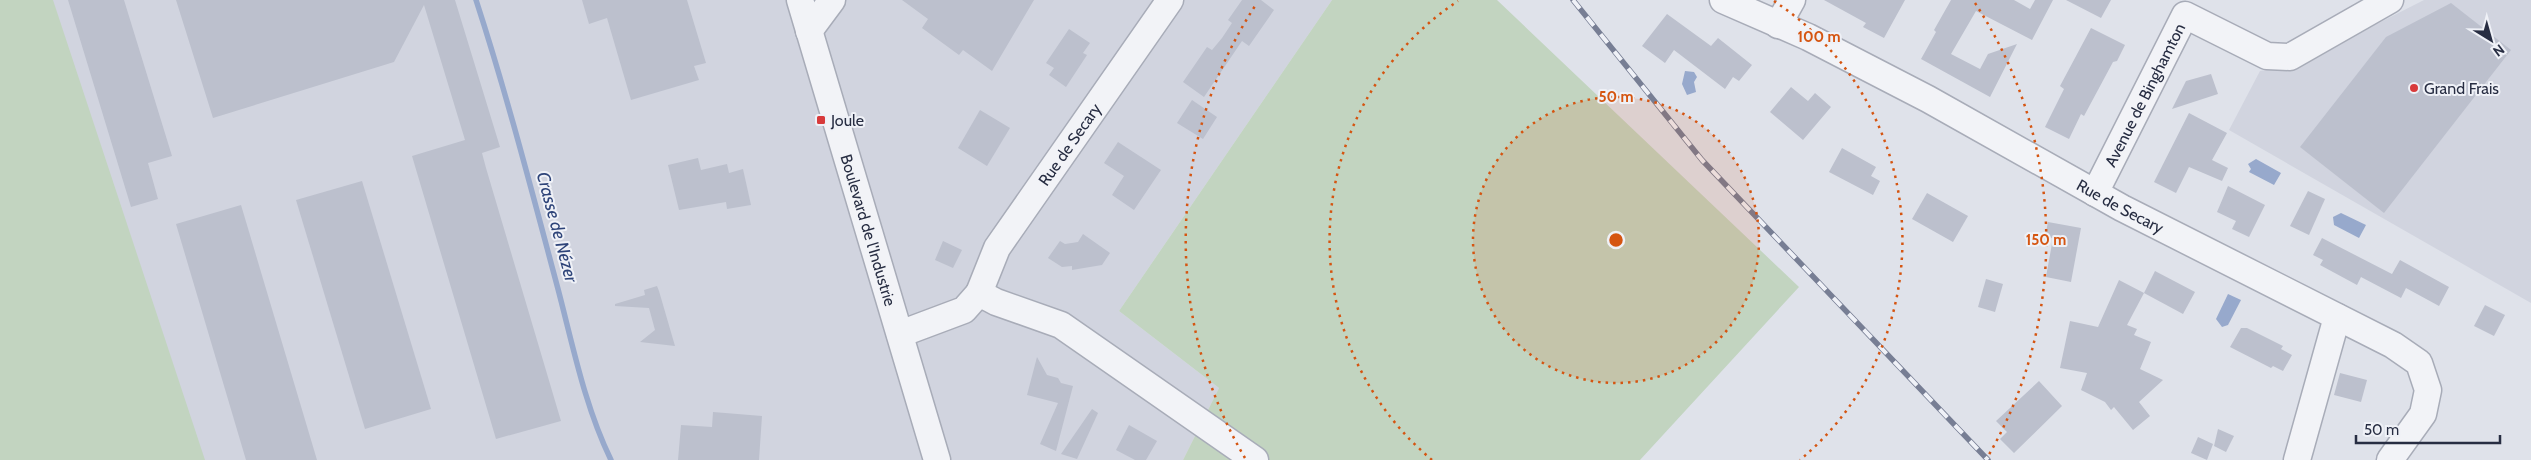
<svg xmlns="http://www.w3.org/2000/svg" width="2531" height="460" font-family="Cabin,sans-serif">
<rect width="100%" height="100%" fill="#dfe2ea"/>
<!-- built -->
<g fill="#d1d4df">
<polygon points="0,0 1332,0 1119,311 1219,388 1183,460 0,460"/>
<polygon points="2424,0 2531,0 2531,303 2229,130 2260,71 2296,65"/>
</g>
<!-- green -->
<g fill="#c2d4c0">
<polygon points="0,0 53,0 205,460 0,460"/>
<polygon points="1332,0 1497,0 1799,287 1640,460 1183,460 1219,388 1119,311"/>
</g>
<!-- water -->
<g fill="#97a9cc">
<polygon points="1685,71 1694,72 1697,77 1694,82 1696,92 1687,95 1682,84"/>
<polygon points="2256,159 2281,173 2274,185 2249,172 2251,169 2248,164"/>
<polygon points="2341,213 2366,225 2359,238 2334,225 2333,217"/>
<polygon points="2228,294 2241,300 2228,325 2222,327 2216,319"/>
</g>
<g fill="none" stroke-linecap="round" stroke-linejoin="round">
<!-- stream -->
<path stroke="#97a9cc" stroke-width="5.5" d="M476 0C507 95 532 192 558 289 573 346 585 407 611 460"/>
</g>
<!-- building -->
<g fill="#bcc0cd">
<polygon points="68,0 124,0 172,156 148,163 158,199 131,207"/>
<polygon points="176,0 455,0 500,147 482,153 486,168 561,421 496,439 412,156 465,140 424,5 394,62 213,118"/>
<polygon points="582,0 687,0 706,63 694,66 699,80 631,100 607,18 589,24"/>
<polygon points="902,0 1034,0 992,71 963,50 959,55 922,28 928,19"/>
<polygon points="1242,0 1261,0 1274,10 1249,46 1242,41 1204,97 1183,82 1207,47 1212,50 1222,38 1232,23 1228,20"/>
<polygon points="1824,0 1905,0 1884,38 1863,27 1866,23"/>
<polygon points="1951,0 2014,0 2030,9 2035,0 2053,0 2032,40 1976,11 1951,54 1980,69 1988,54 2017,44 1990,97 1921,59 1936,32 1934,30"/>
<polygon points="2066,0 2111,0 2101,18"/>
<polygon points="2451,3 2511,50 2384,213 2300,147 2386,37"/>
<polygon points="1667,14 1711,46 1718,38 1752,65 1739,81 1733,77 1725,89 1674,50 1665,63 1642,46"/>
<polygon points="2091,28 2125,45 2117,61 2113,62 2084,116 2081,114 2069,139 2045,127 2064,89 2060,86"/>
<polygon points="1069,29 1090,43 1083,53 1087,55 1066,87 1049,75 1054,68 1046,63"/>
<polygon points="2211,74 2218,94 2172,109 2186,81"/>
<polygon points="1791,87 1808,101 1815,93 1831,107 1803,140 1770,112"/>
<polygon points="1192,100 1217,117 1203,139 1177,123"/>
<polygon points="980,110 1010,128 987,166 958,148"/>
<polygon points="2189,113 2227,133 2212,160 2228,168 2222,181 2189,167 2176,193 2154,182"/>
<polygon points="1118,142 1161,170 1134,210 1112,195 1124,176 1104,163"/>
<polygon points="1842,148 1876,167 1871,176 1880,181 1873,195 1829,172"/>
<polygon points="698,158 701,170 727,164 729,173 743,169 751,205 727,209 726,202 679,210 668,165"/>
<polygon points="362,181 431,409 365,429 296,200"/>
<polygon points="2228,186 2265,205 2249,237 2232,229 2236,221 2217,212"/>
<polygon points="2308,191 2325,199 2309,235 2290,226"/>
<polygon points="1927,193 1968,216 1953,242 1912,219"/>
<polygon points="241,205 317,460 246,460 176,224"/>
<polygon points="2048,222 2081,228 2071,282 2046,277 2053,238 2045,237"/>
<polygon points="1083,234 1110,253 1102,265 1072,270 1072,266 1062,267 1048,258 1060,241 1065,244 1078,242"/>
<polygon points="2322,238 2392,274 2400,260 2449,287 2439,306 2406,288 2401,298 2361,277 2357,285 2320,265 2323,260 2313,255"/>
<polygon points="943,241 962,250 953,268 935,260"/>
<polygon points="2155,271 2195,292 2183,314 2144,293"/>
<polygon points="1986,279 2003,284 1995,312 1978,307"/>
<polygon points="2119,280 2144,293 2127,325 2137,329 2134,335 2151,342 2140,369 2163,380 2139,402 2150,416 2133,430 2114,407 2111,410 2105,402 2081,390 2087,373 2060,368 2070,321 2098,327"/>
<polygon points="657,286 659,291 675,346 640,342 655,330 649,308 615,306 615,304 645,295 644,290"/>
<polygon points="2485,305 2505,315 2494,336 2474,326"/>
<polygon points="2241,328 2247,328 2283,346 2281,349 2292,355 2283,371 2273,366 2271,368 2230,347"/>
<polygon points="1037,357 1047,375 1058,378 1061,383 1073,386 1056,451 1040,444 1058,403 1027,395"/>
<polygon points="2340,373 2367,380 2361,402 2334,395"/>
<polygon points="2039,381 2062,406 2014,453 2000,439 2007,432 1996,421"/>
<polygon points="1092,409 1098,413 1077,459 1061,454"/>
<polygon points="713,412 762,416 759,460 678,460 681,425 712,427"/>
<polygon points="1129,425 1157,441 1146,460 1135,460 1116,450"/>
<polygon points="2218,429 2234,436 2226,452 2214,446"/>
<polygon points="2198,437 2213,444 2207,460 2191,453"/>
</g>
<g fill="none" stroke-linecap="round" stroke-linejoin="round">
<!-- minor casing -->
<g stroke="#a8acb8" stroke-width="29">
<g id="minor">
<path id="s1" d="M800 0 937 460"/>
<path id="s2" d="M1723 0 1808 37 1928 99 2122 208 2393 345 2419 363 2428 390 2423 414 2390 460"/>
<polyline points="1778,25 1792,0"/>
<polyline points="809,31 832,0"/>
<path id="s3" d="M2095 193 2185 15 2267 56 2290 57 2390 0"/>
<path id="s4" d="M979 293 997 248 1170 0"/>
<polyline points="900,334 964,310 979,293 996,302 1061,325 1255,460"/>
<polyline points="2297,460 2337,317"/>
</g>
</g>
<!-- minor -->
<use href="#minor" stroke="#f2f3f7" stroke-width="26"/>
<!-- rail casing -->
<g stroke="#777e94" stroke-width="5.5">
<polyline id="rail" points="1573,0 1702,160 1988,460"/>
</g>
<!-- rail -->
<use href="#rail" stroke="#eff1f7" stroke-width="4" stroke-dasharray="11" stroke-linecap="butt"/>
</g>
<!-- distance rings -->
<circle cx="1616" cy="240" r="143" fill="#d55511" fill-opacity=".12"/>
<g fill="none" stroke="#d55511" stroke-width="2.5" stroke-dasharray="2.5 5">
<circle cx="1616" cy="240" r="143"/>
<path d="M1432 460A287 287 0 0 1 1458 1M1774 1A287 287 0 0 1 1800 460"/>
<path d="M1245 458A430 430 0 0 1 1257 3M1975 3A430 430 0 0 1 1987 458"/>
</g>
<!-- markers -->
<g fill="#d83a3b" stroke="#eff1f7" stroke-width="2">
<circle cx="2414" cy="88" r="5"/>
<rect x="816" y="115" width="10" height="10" rx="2.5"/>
</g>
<g text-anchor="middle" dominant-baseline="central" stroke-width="4" stroke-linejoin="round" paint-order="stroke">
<!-- poi labels -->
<g font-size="16" fill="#272d42" stroke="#eff1f7" text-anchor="start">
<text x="2424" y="88">Grand Frais</text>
<text x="831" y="120">Joule</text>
</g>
<!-- street labels -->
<g font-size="16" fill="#272d42" stroke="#eff1f7">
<text stroke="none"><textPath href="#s3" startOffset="110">Avenue de Binghamton</textPath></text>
<text stroke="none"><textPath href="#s4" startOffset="175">Rue de Secary</textPath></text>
<text stroke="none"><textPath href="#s2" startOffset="448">Rue de Secary</textPath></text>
<text stroke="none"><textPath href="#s1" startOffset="240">Boulevard de l'Industrie</textPath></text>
</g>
<!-- water labels -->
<g font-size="18" font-style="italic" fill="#2e4479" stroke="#eff1f7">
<text transform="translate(557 227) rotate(75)">Crasse de Nézer</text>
</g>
</g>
<circle cx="1616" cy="240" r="8" fill="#d55511" stroke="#eff1f7" stroke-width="2.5"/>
<g font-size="15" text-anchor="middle" font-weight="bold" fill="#d55511" stroke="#eff1f7" stroke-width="4" stroke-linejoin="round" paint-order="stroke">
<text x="1819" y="42">100 m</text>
<text x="1616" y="102">50 m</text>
<text x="2046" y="245">150 m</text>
</g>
<!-- north arrow -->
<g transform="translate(2491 40) rotate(143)" stroke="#eff1f7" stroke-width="4" paint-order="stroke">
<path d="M0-4L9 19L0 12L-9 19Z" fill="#272d42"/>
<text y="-8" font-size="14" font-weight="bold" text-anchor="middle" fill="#272d42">N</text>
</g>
<!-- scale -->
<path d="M2356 435v8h144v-8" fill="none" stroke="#272d42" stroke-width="2.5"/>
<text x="2364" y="435" font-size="15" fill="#272d42" stroke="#eff1f7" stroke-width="4" paint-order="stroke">50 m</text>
</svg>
